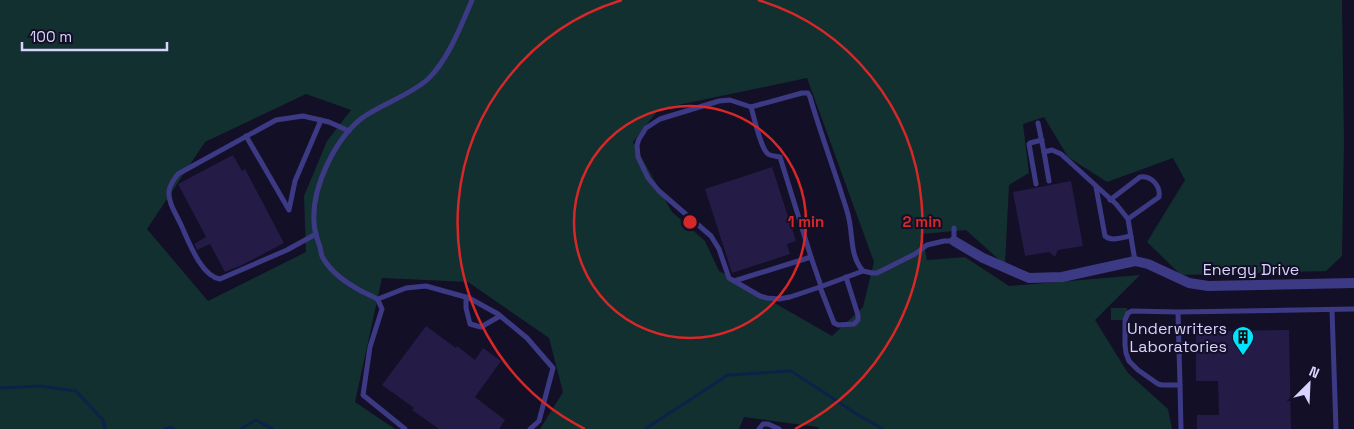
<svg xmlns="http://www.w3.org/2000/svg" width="1354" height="429" font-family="'Space Grotesk',sans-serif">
<rect width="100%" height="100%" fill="#130f26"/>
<!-- green -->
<g fill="#12302f" fill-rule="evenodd">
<path d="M0 0H1342L1344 144 1342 256 1326 271 1181 275 1147 242 1185 180 1173 158 1107 182 1068 157 1044 117 1023 124 1029 173 1009 185 1005 265 966 230 922 234 927 260 965 257 1009 286 1140 275 1095 320 1128 373 1168 409 1172 429H819L818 427 744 417 739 429H540L563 392 549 338 468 282 382 278 355 402 395 429H0ZM807 78 874 262 863 307 832 336 719 271 705 241 672 212 633 142 659 109ZM306 94 351 110 327 141 304 196 306 252 208 301 147 229 205 142Z"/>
<rect x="1111" y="308" width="16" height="12"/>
</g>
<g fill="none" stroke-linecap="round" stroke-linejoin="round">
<!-- stream -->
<g stroke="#0c2248" stroke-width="3">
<polyline points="0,388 40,386 76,391 103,420 105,429"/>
<polyline points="165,429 171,427 174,429"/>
<polyline points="241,429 256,420 273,429"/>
<polyline points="645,429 728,375 791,371 860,416 883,429"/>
</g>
</g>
<!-- building -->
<g fill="#241b47">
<polygon points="233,155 242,171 245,169 284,243 242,265 225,272 210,244 197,250 196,247 194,244 206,237 178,184"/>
<polygon points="772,167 796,241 787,244 790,254 732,273 705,189"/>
<polygon points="1071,181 1083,246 1058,250 1055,257 1049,252 1025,256 1013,192"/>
<polygon points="426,326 456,348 457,346 475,360 483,348 501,361 475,397 505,420 499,429 439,429 412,410 414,408 382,385"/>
<polygon points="1289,330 1291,429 1197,429 1197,415 1219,415 1218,381 1196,381 1196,331"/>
</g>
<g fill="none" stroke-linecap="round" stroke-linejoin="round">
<!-- service -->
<g stroke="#3d3a85" stroke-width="5">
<path d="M751 107C754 117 761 149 768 154 771 156 776 156 780 157L811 257"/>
<polyline points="1038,123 1044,152 1052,150 1061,154 1116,204 1128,219 1135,261"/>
<polyline points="246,136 289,210 295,181 321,120"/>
<polyline points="1044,152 1049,181"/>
<polyline points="1036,184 1029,144 1030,143 1042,140"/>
<path d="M1096 187 1105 236C1112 242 1122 237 1131 236"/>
<path d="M1110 200 1140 177C1151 175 1161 186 1159 197L1128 219"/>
<path d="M316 234 287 250 220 279C201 276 189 242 182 227 177 215 168 204 169 191 170 184 174 179 178 174L276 120 303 116 329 122 349 131"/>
<path d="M863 271C850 256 853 237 849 219 847 209 843 199 840 189 830 158 819 128 810 97L808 93H802L751 107 730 100 719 101 660 119 646 128 639 139 637 145 638 157 648 178 659 191 711 236 719 249 729 278 760 296 767 298 779 299 790 297 820 287 863 271 872 273H877L915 254 927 245 944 241H954V228"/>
<polyline points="734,281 811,257 821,286"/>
<polyline points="820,287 834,323 838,325 854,324 858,320 858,315 846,277"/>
<polyline points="466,297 466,308 470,324 481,327 500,316"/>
<polyline points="378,299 406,288 426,286 469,298 498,314 527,338 553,368 539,421 530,429"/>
<polyline points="1332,310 1336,429"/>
<polyline points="1178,312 1180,385"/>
<path d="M405 429 363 395 370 347 382 309C380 305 379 301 377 299 373 296 367 294 363 292 348 284 332 274 323 258 321 255 321 251 320 247 317 239 314 230 314 221 312 187 335 139 362 118 383 103 409 96 428 79 448 60 461 26 472 0"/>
<polyline points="759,429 763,424 768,424 779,429"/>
<polyline points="1181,429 1180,385 1162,385 1158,384 1138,370 1129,361 1126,353 1125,345 1125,320 1128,313 1132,311 1178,312 1354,309"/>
</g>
<!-- minor -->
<polyline stroke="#3d3a85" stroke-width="10" points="954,241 983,258 1029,278 1062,277 1135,261 1148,264 1189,283 1208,286 1354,283"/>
</g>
<!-- distance rings -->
<g fill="none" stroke="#d62828" stroke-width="2.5">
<circle cx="690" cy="222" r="116"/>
<path d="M585 429A232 232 0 0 1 622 0M758 0A232 232 0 0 1 795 429"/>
</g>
<!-- icons -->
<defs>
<g id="building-pin" transform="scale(1.125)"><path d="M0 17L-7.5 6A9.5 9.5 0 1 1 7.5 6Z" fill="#00e5ff" stroke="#130f26"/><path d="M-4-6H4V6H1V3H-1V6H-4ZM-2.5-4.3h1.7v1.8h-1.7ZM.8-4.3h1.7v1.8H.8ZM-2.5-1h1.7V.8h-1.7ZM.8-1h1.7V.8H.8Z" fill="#111"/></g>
</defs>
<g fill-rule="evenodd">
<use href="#building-pin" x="1243" y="337"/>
</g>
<g text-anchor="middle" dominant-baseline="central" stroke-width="4" stroke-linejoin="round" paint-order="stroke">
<!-- street labels -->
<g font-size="16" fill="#d9d4ff" stroke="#130f26">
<text x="1251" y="269">Energy Drive</text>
</g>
<!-- poi labels -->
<g font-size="16" fill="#d9d4ff" stroke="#130f26" text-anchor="end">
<text x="1227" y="328">Underwriters<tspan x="1227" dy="18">Laboratories</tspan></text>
</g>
</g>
<circle cx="690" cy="222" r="8" fill="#d62828" stroke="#130f26" stroke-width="2.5"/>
<g font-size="15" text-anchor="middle" font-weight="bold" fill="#d62828" stroke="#130f26" stroke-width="4" stroke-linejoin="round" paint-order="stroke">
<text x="806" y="227">1 min</text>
<text x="922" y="227">2 min</text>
</g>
<!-- north arrow -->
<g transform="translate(1309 384) rotate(24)" stroke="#130f26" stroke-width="4" paint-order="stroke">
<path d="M0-4L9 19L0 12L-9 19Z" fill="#d9d4ff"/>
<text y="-8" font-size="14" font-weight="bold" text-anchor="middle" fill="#d9d4ff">N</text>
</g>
<!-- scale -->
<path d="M22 42v8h145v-8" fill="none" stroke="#d9d4ff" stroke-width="2.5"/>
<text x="30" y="42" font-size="15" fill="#d9d4ff" stroke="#130f26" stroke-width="4" paint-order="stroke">100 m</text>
</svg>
